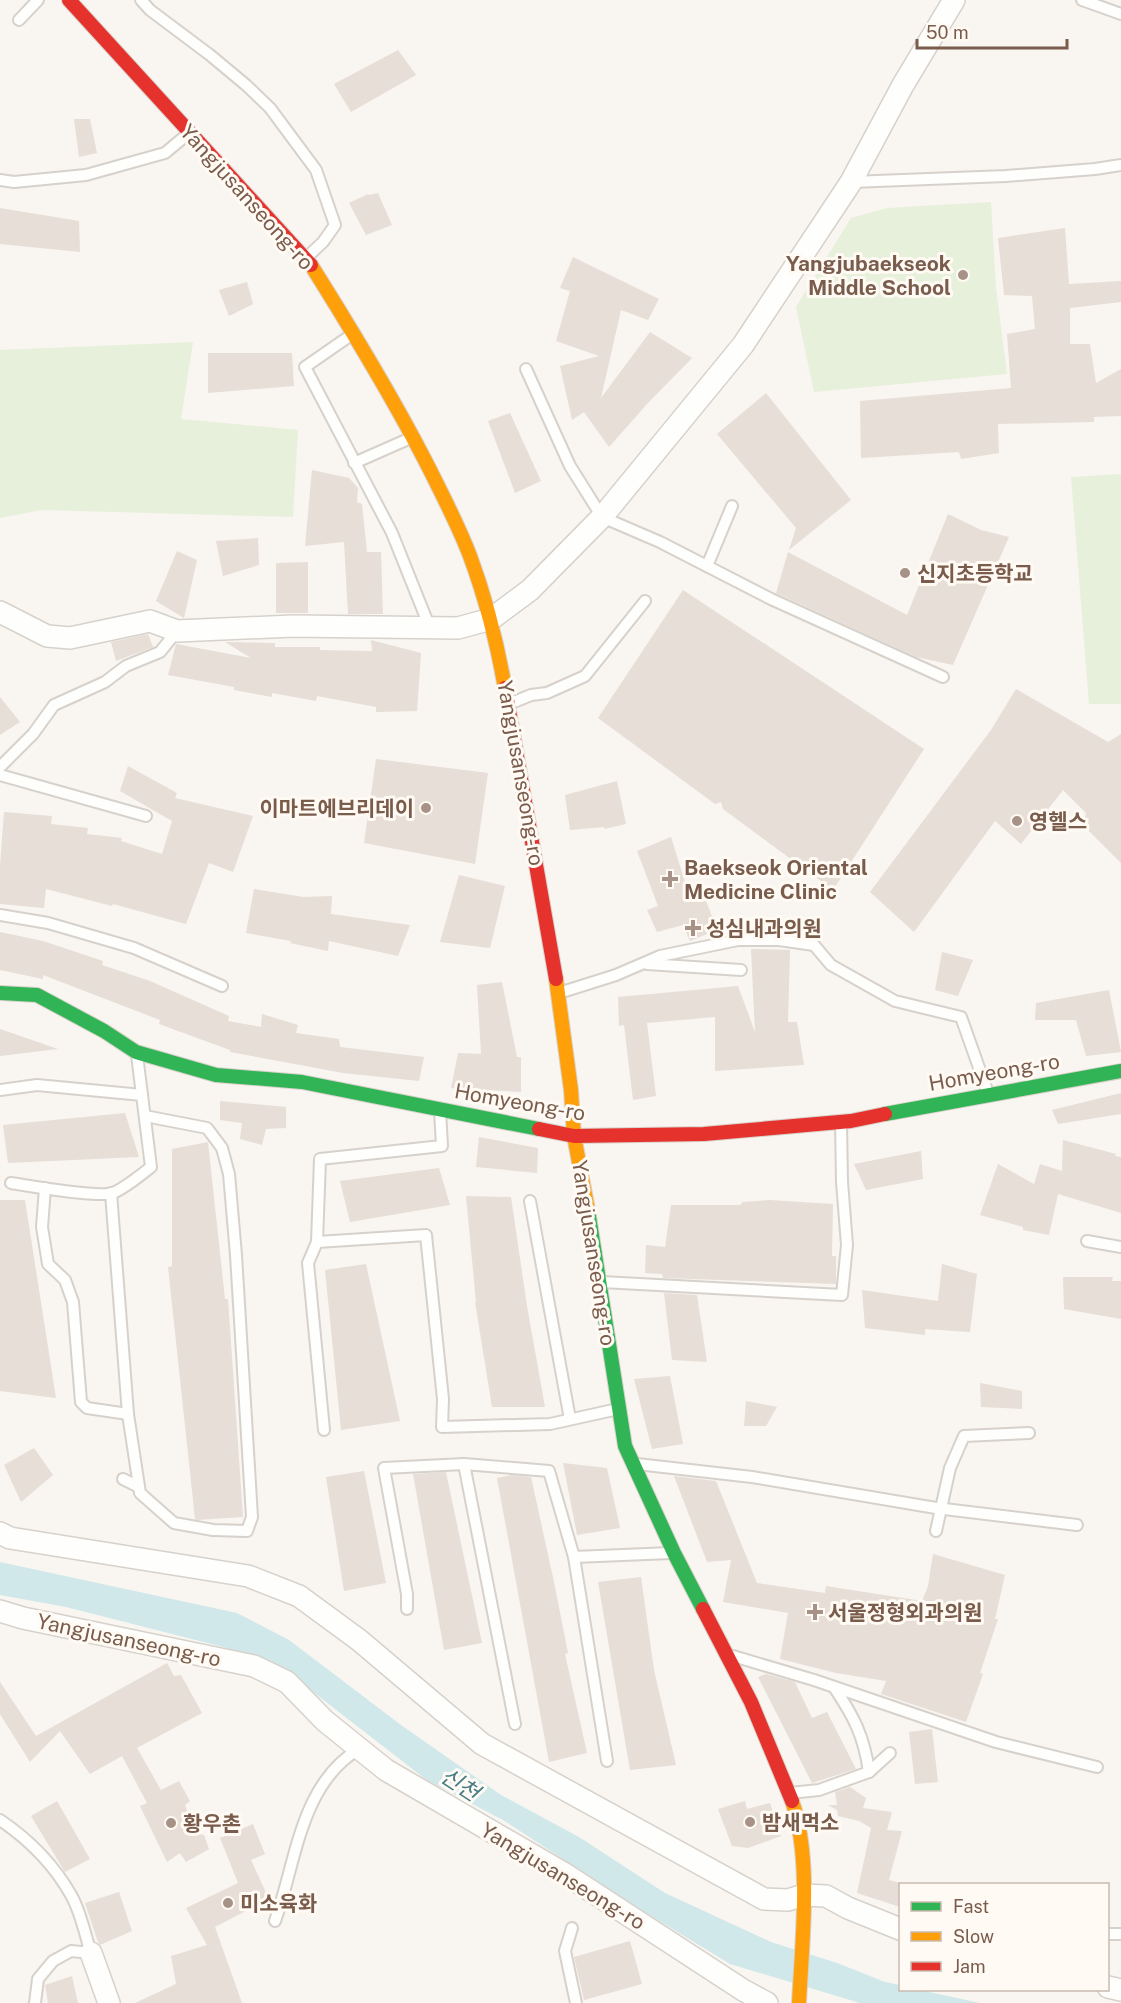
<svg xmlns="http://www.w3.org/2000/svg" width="1121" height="2003" font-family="'Public Sans','Noto Sans KR',sans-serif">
<rect width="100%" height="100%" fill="#f9f5f0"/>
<!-- green -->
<g fill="#e7f0db">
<polygon points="991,202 996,288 1007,374 814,392 796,307 851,218 887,208"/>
<polygon points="193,342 181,419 298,430 293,517 42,510 0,518 0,350"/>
<polygon points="1121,474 1121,704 1089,704 1071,477"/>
</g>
<!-- water -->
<polygon fill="#d0e8ea" points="0,1562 237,1613 289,1640 401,1725 501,1795 579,1837 665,1893 771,1942 837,1963 885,1982 900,1985 900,1990 920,1990 980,2003 860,2003 730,1964 643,1911 503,1820 428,1781 286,1671 227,1648 66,1607 0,1595"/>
<!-- building -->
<g fill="#e6ded7">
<polygon points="398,50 416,75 351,112 334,84"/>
<polygon points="74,119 90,119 97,153 79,157"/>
<polygon points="378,193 392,225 366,235 349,203 368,194 369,195"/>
<polygon points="0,208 79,221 80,252 0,244"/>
<polygon points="1065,228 1069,284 1121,281 1121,302 1070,308 1070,344 1090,344 1096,383 1121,369 1121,416 1094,417 1094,422 998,424 999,453 961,459 959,452 861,458 860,401 1011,388 1007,334 1035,329 1032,296 1004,295 998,238"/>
<polygon points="573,257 659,299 648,320 621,310 601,398 650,332 692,358 647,404 609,447 584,412 572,420 560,366 599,356 556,341 570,291 560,288"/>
<polygon points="247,282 253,304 229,316 219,290"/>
<polygon points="208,353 292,353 294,386 208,393"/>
<polygon points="766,393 851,500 789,550 796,528 717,434"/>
<polygon points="510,413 541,481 515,493 488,421"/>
<polygon points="312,470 349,478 358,488 357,502 362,504 367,552 381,552 383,614 348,614 344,542 305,546"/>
<polygon points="948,514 981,530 1009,537 953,665 916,657 776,593 788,552 907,615"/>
<polygon points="258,538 259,565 223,576 216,541"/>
<polygon points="177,551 197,560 184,618 156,601"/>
<polygon points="308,562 308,613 276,613 276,563"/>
<polygon points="683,590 924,749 833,890 723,809 721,802 715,804 598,718"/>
<polygon points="148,634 153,647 116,661 111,642"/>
<polygon points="371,640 421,653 417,711 376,712 376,707 317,696 316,701 272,693 272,697 234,690 234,687 168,675 176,644 251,658 225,642 275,643 275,647 320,647 320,650 372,651"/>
<polygon points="1016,689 1108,742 1121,734 1121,863 1083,825 1086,813 1063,790 1021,844 995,821 914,932 870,892 991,730"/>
<polygon points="0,697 20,722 0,735"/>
<polygon points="376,759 488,773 475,864 364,843"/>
<polygon points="128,766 177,793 175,798 253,816 233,872 209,863 186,924 113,904 112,906 46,889 44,908 0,904 0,866 4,812 52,816 51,824 88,828 87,834 122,838 121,841 162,854 172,821 120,791"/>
<polygon points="617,781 626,824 604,829 604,827 570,830 565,795"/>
<polygon points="671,837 689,895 702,890 717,930 690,941 683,925 657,932 647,910 658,906 637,851"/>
<polygon points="459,875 505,886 490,948 440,942"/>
<polygon points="254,889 303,897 332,896 331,914 410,925 398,956 329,941 328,951 290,943 291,941 246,933"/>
<polygon points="0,932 43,941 103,961 102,965 150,981 229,1016 228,1021 261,1027 262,1014 298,1025 296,1033 339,1039 340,1047 424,1057 419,1081 343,1073 230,1052 230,1050 159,1024 160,1020 43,975 43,979 0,970"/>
<polygon points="751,949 790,950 788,1022 797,1022 804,1065 715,1071 715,1017 647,1023 656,1096 633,1100 624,1025 619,1026 618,997 738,986 755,1032"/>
<polygon points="942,952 973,960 958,996 935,990"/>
<polygon points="502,982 517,1057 521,1057 521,1092 451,1088 458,1053 481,1054 477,985"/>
<polygon points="1109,990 1121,1052 1086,1056 1076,1020 1035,1020 1036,1003"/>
<polygon points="0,1029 58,1049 0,1056"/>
<polygon points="1121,1093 1121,1114 1058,1124 1052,1110"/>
<polygon points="220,1101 286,1107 286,1128 266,1129 262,1145 240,1139 242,1123 220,1120"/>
<polygon points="125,1113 139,1157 8,1163 3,1125"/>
<polygon points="479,1137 538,1148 537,1173 476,1167"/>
<polygon points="1063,1140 1116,1154 1115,1156 1121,1157 1121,1213 1058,1194 1049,1235 1023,1230 1023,1227 980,1215 998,1164 1034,1184 1040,1164 1062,1171"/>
<polygon points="208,1142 225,1299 228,1299 243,1517 197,1520 195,1519 168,1267 172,1266 172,1149"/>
<polygon points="921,1151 923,1179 866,1190 854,1164"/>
<polygon points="439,1168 450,1205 350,1222 340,1181"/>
<polygon points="466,1196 511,1197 527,1306 545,1407 492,1407 475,1302 476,1302"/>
<polygon points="0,1200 25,1200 56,1398 0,1391"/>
<polygon points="769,1200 833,1204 832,1256 836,1256 836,1284 663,1278 662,1274 645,1273 646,1245 665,1247 671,1205 740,1205 743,1202"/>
<polygon points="366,1264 400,1421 341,1430 325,1270"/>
<polygon points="942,1264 977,1274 970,1332 925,1329 925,1335 865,1328 862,1290 938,1301"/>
<polygon points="1063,1277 1113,1277 1112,1281 1121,1281 1121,1319 1064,1309"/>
<polygon points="664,1293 697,1295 707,1362 672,1360"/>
<polygon points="670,1376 683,1444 652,1449 634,1379"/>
<polygon points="980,1383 1022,1391 1022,1409 981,1407"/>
<polygon points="746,1401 777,1407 766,1426 744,1426"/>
<polygon points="34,1448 53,1475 21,1502 4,1465"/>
<polygon points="563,1463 607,1468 620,1528 577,1535"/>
<polygon points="364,1471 386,1583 344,1591 326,1477"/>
<polygon points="446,1472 482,1643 444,1650 413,1474"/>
<polygon points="512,1475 531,1477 554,1582 568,1653 565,1654 587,1753 549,1762 497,1478"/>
<polygon points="674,1476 716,1481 757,1583 825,1593 826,1586 922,1601 928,1586 933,1554 1005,1575 995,1619 998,1619 980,1673 983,1674 966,1722 881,1694 886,1681 836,1673 780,1659 788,1613 723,1602 731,1560 707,1562"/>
<polygon points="641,1577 654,1670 676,1765 630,1770 598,1582"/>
<polygon points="167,1663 174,1676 181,1675 202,1713 137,1748 161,1790 179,1781 190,1801 185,1805 196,1833 204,1835 209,1849 186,1862 180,1853 167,1862 140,1806 147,1803 122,1756 90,1774 60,1731 30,1762 0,1714 0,1682 36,1736"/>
<polygon points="766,1674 795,1682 812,1718 827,1712 856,1769 812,1783 758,1677"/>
<polygon points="932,1729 938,1782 915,1784 909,1732"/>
<polygon points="850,1787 866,1798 863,1808 892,1812 887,1830 902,1831 889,1880 900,1883 900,1907 857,1893 871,1828 859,1821 838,1816 837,1810 828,1805 837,1805 835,1792"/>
<polygon points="57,1801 90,1859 65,1872 31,1816"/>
<polygon points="745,1801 747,1809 770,1803 781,1836 748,1848 732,1846 718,1809"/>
<polygon points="253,1824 265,1854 251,1860 269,1899 215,1927 242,2003 135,2003 176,1984 171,1956 207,1945 186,1908 238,1883 220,1838"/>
<polygon points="119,1892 132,1931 100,1945 98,1942 85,1903"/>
<polygon points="630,1941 642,1984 584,2000 574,1957"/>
<polygon points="72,1976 78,2003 48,2003 45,1985"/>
</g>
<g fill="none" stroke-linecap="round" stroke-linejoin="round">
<!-- lane casing -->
<g stroke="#d7d1cb" stroke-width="14">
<g id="lane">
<polyline points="141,0 150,10 210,55 246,85 270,108 316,170 335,225 323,242 306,258"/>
<polyline points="1082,0 1121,14"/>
<polyline points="19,20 38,0"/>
<polyline points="0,180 14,182 86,175 165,153 189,133"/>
<polyline points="851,182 1006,176 1095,169 1121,165"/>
<polyline points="354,333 305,367 392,533 430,628"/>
<polyline points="526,369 570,466 602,517 660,542 771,599 943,677"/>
<polyline points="354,463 413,437"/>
<polyline points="707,566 732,506"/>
<polyline points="509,704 531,695 547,693 585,676 645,601"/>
<polyline points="0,767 33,734 54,705 105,682 126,666 160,652 177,631"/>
<polyline points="0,775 146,816"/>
<polyline points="0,915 48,923 134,948 222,986"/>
<polyline points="647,964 741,970"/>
<polyline points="559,993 616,975 660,956 738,940 779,940 814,945 831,965 895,1001 961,1017 988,1093"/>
<polyline points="0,1090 37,1085 142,1095"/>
<polyline points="440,1110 442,1146 320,1159 317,1242 426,1235 443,1399 442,1427 550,1424 618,1409"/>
<path d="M11 1183C30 1186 98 1198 113 1193 125 1188 141 1175 151 1167L137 1055"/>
<polyline points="45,1188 42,1227 48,1264 65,1280 73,1302 81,1402 87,1408 128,1414"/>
<polyline points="111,1193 128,1414 140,1493 174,1523 213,1530 247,1531 252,1517 236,1255 229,1174 222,1148 207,1128 145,1116"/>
<polyline points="530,1201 570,1419"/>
<polyline points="1087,1241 1121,1247"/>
<polyline points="317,1242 308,1263 324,1430"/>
<polyline points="602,1282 842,1295 847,1245 842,1182 841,1122"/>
<polyline points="464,1464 515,1724"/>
<polyline points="637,1464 752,1477 936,1508 1077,1525"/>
<polyline points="123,1479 139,1487"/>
<polyline points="936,1531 950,1468 964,1436 1029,1433"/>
<polyline points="574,1557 607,1761"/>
<polyline points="407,1609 407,1594 384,1468 464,1464 549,1471 574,1557 671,1553"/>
<polyline points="733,1656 814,1680 996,1742 1097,1767"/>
<polyline points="869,1772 890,1753"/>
<path d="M790 1793 819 1790 869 1772C864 1736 854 1717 834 1687"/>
<path d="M0 1820C28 1839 54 1865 71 1895 81 1912 85 1935 91 1953L71 1951 53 1961 38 1979 35 2003"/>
<path d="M275 1921C296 1863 300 1784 359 1749"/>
<polyline points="572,1928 565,1951 576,2003"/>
<polyline points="1108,1934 1121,1934"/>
</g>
</g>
<!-- street casing -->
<g stroke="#d7d1cb" stroke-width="24">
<g id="street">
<polyline points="0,612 47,636 70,638 150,621 177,631 293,626 458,628 491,619 530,590 602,517 743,345 851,182 903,85 954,0"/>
<polyline points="0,1533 10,1538 248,1576 299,1596 359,1640 482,1744 764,1899 788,1900 804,1895 826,1896 848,1908 900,1929"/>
<polyline points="0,1611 23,1618 254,1666 287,1682 325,1721 386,1770 565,1874 743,1990 767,2003"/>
<polyline points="91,1953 109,2003"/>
<polyline points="1108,1987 1121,1990"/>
</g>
</g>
<!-- fast casing -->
<g stroke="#d9d2cb" stroke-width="16">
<g id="fast">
<polyline points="0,993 37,995 104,1031 136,1052 216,1075 302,1082 539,1129"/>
<polyline points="885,1114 1121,1071"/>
<polyline points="588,1210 625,1446 674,1553 703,1609"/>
</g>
</g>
<!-- slow casing -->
<g stroke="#d9d2cb" stroke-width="16">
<g id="slow">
<path d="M311 265C353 332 394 399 430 470 444 498 459 527 470 556 486 599 497 643 505 688"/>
<polyline points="556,979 571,1090 574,1136 588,1210"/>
<path d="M792 1801C812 1859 802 1942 799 2003"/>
</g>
</g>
<!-- jam casing -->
<g stroke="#d9d2cb" stroke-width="16">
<g id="jam">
<polyline points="69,0 311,265"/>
<polyline points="505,688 556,979"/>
<polyline points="539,1129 574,1136 704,1134 851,1121 885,1114"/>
<polyline points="703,1609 751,1702 792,1801"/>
</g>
</g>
<!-- lane -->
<use href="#lane" stroke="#fefefd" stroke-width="10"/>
<!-- street -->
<use href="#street" stroke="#fefefd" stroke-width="21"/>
<!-- fast -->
<use href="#fast" stroke="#30b455" stroke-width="14"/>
<!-- slow -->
<use href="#slow" stroke="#ff9f0a" stroke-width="14"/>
<!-- jam -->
<use href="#jam" stroke="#e5322d" stroke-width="14"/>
</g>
<!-- markers -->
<g fill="#a69286" stroke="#fffaf3" stroke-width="2">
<circle cx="963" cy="275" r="6"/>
<circle cx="905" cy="573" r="6"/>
<circle cx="426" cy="808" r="6"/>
<circle cx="1017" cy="821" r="6"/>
<path d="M667 870h6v6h6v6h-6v6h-6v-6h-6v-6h6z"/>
<path d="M690 919h6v6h6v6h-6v6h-6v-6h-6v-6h6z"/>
<path d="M812 1603h6v6h6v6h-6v6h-6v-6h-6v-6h6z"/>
<circle cx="750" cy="1822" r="6"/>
<circle cx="171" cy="1823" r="6"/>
<circle cx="228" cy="1903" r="6"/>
</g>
<g text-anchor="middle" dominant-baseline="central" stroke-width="6" stroke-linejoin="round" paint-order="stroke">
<!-- street labels -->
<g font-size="21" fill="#7a5c4d" stroke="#fffaf3">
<text transform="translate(247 197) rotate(48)">Yangjusanseong-ro</text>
<text transform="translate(521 773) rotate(80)">Yangjusanseong-ro</text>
<text transform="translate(994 1072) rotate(-10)">Homyeong-ro</text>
<text transform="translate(520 1102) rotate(10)">Homyeong-ro</text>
<text transform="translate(594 1253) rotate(81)">Yangjusanseong-ro</text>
<text transform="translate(129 1640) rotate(12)">Yangjusanseong-ro</text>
<text transform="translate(563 1876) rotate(31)">Yangjusanseong-ro</text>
</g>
<!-- poi labels -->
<g font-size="21" font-weight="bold" fill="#7a5c4d" stroke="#fffaf3" text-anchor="start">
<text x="951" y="263" text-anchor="end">Yangjubaekseok<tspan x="951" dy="24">Middle School</tspan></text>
<text x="917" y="573">신지초등학교</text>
<text x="414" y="808" text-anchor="end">이마트에브리데이</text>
<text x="1029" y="821">영헬스</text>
<text x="684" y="867">Baekseok Oriental<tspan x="684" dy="24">Medicine Clinic</tspan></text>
<text x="706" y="928">성심내과의원</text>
<text x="828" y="1612">서울정형외과의원</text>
<text x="762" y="1822">밤새먹소</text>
<text x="183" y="1823">황우촌</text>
<text x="240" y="1903">미소육화</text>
</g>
<!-- water labels -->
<g font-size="22" font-style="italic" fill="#437c86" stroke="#fffaf3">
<text transform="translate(460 1784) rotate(33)">신천</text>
</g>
</g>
<!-- legend -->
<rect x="899" y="1883" width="210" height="108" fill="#fffaf3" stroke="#cabbb1" stroke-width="1.5"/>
<rect x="911" y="1902" width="30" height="9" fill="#30b455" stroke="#cabbb1" stroke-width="1.5"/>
<text x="953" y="1913" font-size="18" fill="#7a5c4d">Fast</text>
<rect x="911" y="1932" width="30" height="9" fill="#ff9f0a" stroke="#cabbb1" stroke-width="1.5"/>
<text x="953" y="1943" font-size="18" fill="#7a5c4d">Slow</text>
<rect x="911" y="1962" width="30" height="9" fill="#e5322d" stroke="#cabbb1" stroke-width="1.5"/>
<text x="953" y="1973" font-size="18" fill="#7a5c4d">Jam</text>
<!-- scale -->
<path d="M917 39v9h150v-9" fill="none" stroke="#7a5c4d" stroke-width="3"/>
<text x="926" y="39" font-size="18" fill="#7a5c4d" stroke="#fffaf3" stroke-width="4.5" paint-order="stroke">50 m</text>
</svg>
